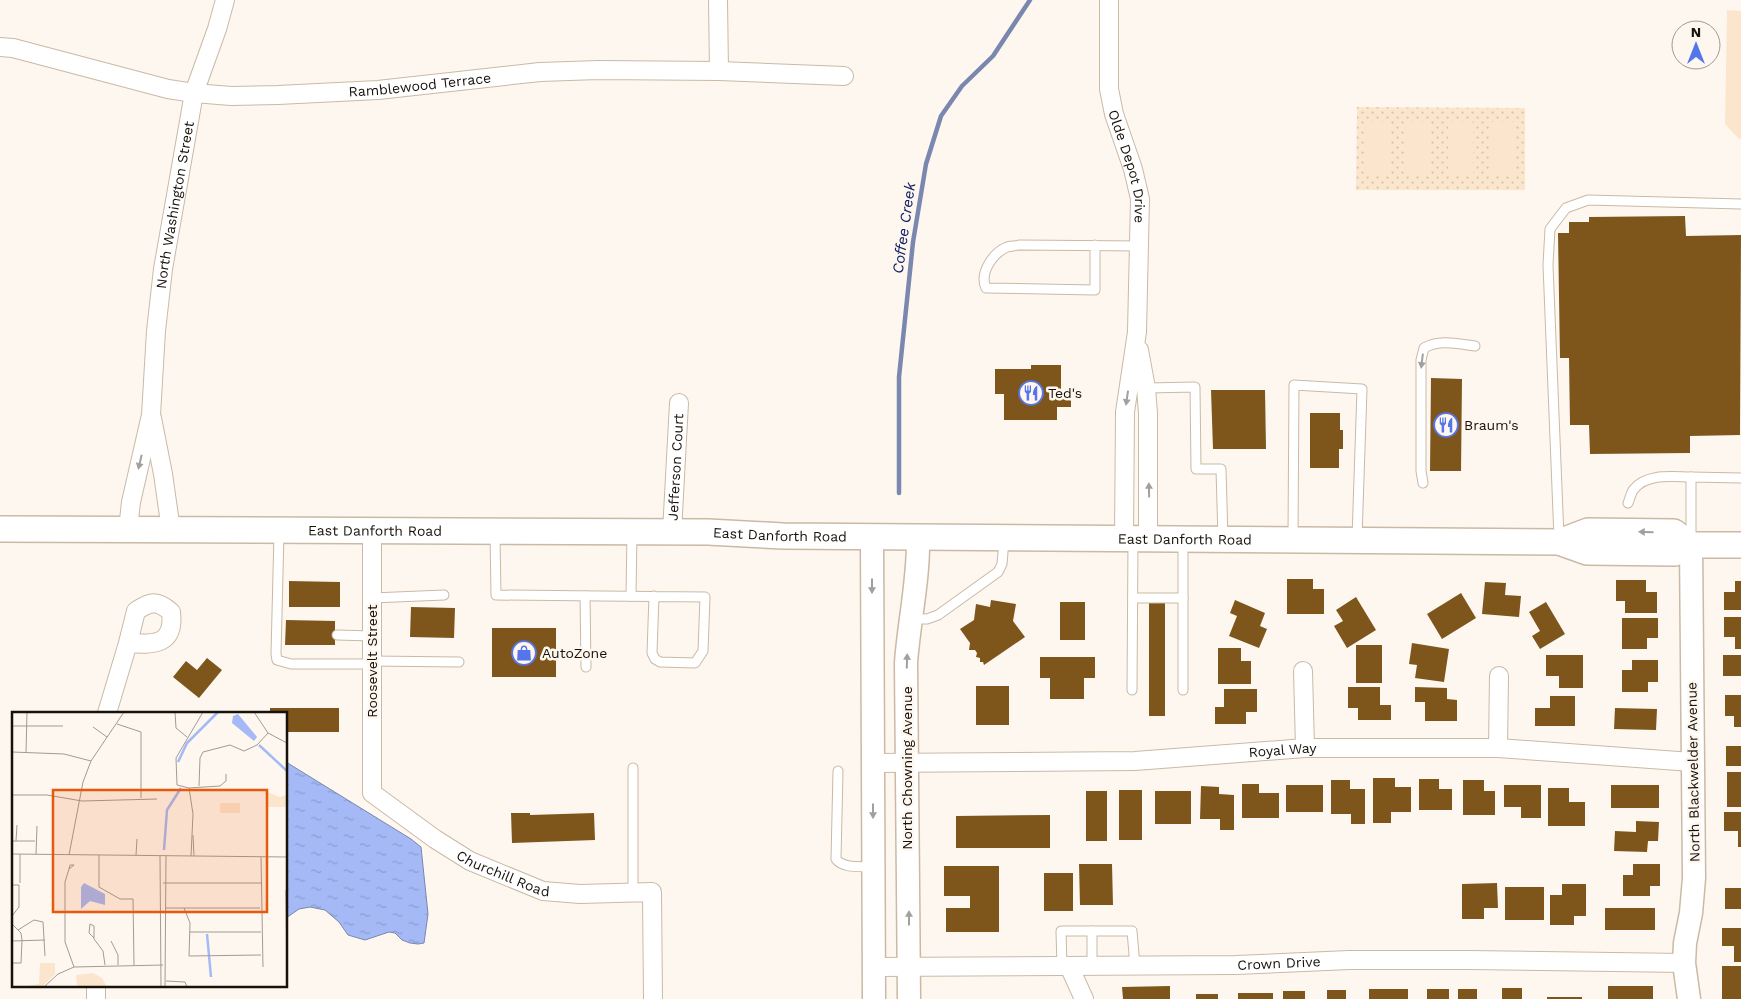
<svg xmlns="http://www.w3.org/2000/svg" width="1741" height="999" font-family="'Work Sans',sans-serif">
<defs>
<pattern id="grass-dots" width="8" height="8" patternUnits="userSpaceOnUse" patternTransform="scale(1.25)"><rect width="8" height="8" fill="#fbe6cd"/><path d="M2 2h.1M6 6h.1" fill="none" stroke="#d6c4af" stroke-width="1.8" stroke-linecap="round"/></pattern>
<pattern id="water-ripples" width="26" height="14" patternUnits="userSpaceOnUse" patternTransform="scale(1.25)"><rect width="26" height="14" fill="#a4b9f5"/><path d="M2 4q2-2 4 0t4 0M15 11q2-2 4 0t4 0" fill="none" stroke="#8c9ed1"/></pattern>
</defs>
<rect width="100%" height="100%" fill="#fef7ef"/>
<!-- grass -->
<polygon fill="url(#grass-dots)" points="1357,107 1525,108 1525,190 1356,190"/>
<!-- pitch -->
<g fill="#fbe6cd">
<polygon points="1727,10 1741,11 1741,139 1739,139 1725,124"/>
<polygon points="1365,122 1389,122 1390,176 1365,176"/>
<rect x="1406" y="122" width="25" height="54"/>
<rect x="1448" y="122" width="25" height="54"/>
<rect x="1490" y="122" width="25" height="54"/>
</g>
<!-- water -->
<polygon fill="url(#water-ripples)" stroke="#7a87ae" points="286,762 411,839 421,847 428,914 424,943 418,944 410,943 402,940 395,933 389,932 365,940 348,935 339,922 325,910 310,907 299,909 286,918"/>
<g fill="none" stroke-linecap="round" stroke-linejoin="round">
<!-- stream -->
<polyline stroke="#7a87ae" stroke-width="4.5" points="899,493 899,377 913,242 926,164 941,116 962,86 993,56 1030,0"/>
</g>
<!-- building -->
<g fill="#7e561c">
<polygon points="1685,216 1686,236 1741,235 1740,435 1690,436 1690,453 1590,454 1589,425 1570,425 1569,358 1560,358 1558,233 1569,233 1569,222 1589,222 1589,217"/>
<polygon points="1031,365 1061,365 1061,396 1071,396 1071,407 1057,407 1057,420 1004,420 1004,394 995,394 995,369 1031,369"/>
<polygon points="1431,378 1462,379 1461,471 1430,471"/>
<polygon points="1211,390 1265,390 1266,449 1213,449"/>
<polygon points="1310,413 1340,413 1340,430 1343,430 1343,449 1339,449 1339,468 1310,468"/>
<polygon points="1287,579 1313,579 1313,589 1324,589 1324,614 1287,614"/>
<polygon points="1616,580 1646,580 1646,592 1657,592 1657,613 1625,613 1625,601 1616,601"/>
<polygon points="289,581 340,582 340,607 289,607"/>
<polygon points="1735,581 1741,581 1741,610 1724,610 1724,592 1735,592"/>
<polygon points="1485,582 1506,583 1505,595 1521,596 1519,617 1482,614"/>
<polygon points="1461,593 1476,618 1442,639 1427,614"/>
<polygon points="1356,597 1376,630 1347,648 1334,626 1343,621 1336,610"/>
<polygon points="991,600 1016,604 1013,621 1025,637 984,665 983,662 980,662 980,658 976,657 977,653 975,650 969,650 970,643 960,629 974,620 976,604 990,607"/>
<polygon points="1235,600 1265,613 1260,626 1267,629 1259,648 1229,636 1237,616 1230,613"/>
<rect x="1060" y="602" width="25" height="38"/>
<rect x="1149" y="602" width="16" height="114"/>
<polygon points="1546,602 1565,634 1540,649 1532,636 1540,631 1529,612"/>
<polygon points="411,607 455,608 454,638 410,637"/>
<polygon points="1724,617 1741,617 1741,649 1735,649 1735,637 1724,637"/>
<polygon points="1622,618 1658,618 1658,638 1647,638 1647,649 1622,649"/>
<polygon points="286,620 335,621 335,645 285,645"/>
<rect x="492" y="628" width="64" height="49"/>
<polygon points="1412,643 1449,649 1444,682 1415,678 1417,665 1409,664"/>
<rect x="1356" y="645" width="26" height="38"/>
<polygon points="1218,648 1241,648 1241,661 1251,661 1251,684 1218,684"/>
<polygon points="1546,655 1583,655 1583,688 1559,688 1559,676 1546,676"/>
<rect x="1723" y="655" width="18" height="21"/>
<polygon points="1040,657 1095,657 1095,678 1084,678 1084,699 1050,699 1050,678 1040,678"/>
<polygon points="207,658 222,670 199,698 173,677 186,661 197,670"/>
<polygon points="1632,660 1658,660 1658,682 1648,682 1648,692 1622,692 1622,670 1632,670"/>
<rect x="976" y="686" width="33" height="39"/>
<polygon points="1348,687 1380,687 1380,705 1391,705 1391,720 1358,720 1358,708 1348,708"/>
<polygon points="1415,687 1447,688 1447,699 1457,700 1457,721 1425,721 1425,702 1415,702"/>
<polygon points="1224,689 1257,689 1257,712 1246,712 1246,724 1215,724 1215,707 1224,707"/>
<polygon points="1725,695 1741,695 1741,727 1734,727 1734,716 1725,716"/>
<polygon points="1550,696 1575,696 1575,726 1535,726 1535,708 1550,708"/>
<polygon points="270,708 339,708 339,732 286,732 286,713 270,713"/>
<polygon points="1615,708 1657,709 1656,730 1614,729"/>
<rect x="1726" y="746" width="15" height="20"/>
<rect x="1727" y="772" width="14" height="35"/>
<polygon points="1373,778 1395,778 1395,787 1411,787 1411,812 1391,812 1391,823 1373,823"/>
<polygon points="1419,779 1439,779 1439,789 1452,789 1452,810 1419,810"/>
<polygon points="1331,780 1350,780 1350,789 1365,789 1365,824 1351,824 1351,814 1331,814"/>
<polygon points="1463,780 1484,780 1484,791 1495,791 1495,815 1463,815"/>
<polygon points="1242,784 1259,784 1259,793 1279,793 1279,818 1242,818"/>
<rect x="1286" y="785" width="37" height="27"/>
<polygon points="1504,785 1541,785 1541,818 1521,818 1521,807 1504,807"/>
<rect x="1611" y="785" width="48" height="23"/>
<polygon points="1201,786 1219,787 1219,794 1234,795 1234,830 1220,830 1220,819 1200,819"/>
<polygon points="1548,788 1569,788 1569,802 1585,802 1585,826 1548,826"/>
<rect x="1119" y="790" width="23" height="50"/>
<rect x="1086" y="791" width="21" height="50"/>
<rect x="1155" y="791" width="36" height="33"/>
<polygon points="1724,812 1741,812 1741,847 1738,847 1738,831 1724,831"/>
<polygon points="511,813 530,813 530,815 594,813 595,840 512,843"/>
<polygon points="1050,815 1050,848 956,848 956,816"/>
<polygon points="1636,821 1659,822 1658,841 1648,841 1647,852 1614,851 1615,831 1636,832"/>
<polygon points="1079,864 1112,864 1113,905 1080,905"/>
<polygon points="1633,864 1660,864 1660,886 1650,886 1650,896 1623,896 1623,875 1633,875"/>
<polygon points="944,866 999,866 999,932 946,932 946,908 970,908 970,896 944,896"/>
<rect x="1044" y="873" width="29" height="38"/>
<polygon points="1497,883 1498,908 1484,908 1484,919 1462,919 1462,884"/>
<polygon points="1562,884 1586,884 1586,916 1574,916 1574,925 1550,925 1550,895 1562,895"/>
<rect x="1505" y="887" width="39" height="33"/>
<rect x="1725" y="888" width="16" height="21"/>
<rect x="1605" y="908" width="50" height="22"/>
<polygon points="1722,928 1741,928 1741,962 1734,962 1734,946 1722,946"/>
<rect x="1722" y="966" width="19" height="33"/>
<polygon points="1170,986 1170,999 1123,999 1122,987"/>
<rect x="1608" y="986" width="45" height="13"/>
<rect x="1502" y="988" width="20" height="11"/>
<rect x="1369" y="989" width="39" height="10"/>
<rect x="1427" y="989" width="22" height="10"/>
<rect x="1458" y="989" width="19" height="10"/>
<rect x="1327" y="990" width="19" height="9"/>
<rect x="1283" y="991" width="22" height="8"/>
<rect x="1238" y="993" width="35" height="6"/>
<rect x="1196" y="994" width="22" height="5"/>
<rect x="1547" y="997" width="35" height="2"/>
</g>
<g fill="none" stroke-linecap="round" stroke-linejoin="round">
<!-- service casing -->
<g stroke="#cab9a5" stroke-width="11">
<g id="service">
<path d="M1095 245V290L986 288C979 273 993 253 1007 247 1010 246 1015 246 1019 245L1140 246"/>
<polyline points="1146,388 1195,387 1196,469 1221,469 1223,539"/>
<path d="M1423 483 1421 471V360L1424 348C1440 339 1458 344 1475 346"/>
<path d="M1628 503C1630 499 1631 492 1634 489 1647 473 1673 477 1691 477"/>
<polyline points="279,533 276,654 277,660 291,664 372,664"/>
<path d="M495 534 496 595C566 596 635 596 705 597L703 651 695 663 660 662 655 659 652 653 654 596"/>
<polyline points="1293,538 1294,385 1362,389 1357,538"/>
<polyline points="1559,538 1548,265 1550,229 1566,208 1588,200 1741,204"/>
<polyline points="1691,540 1691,477 1741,478"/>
<polyline points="1183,542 1183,690"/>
<polyline points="585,596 586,667"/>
<polyline points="631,596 632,532"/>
<polyline points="372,598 444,595"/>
<polyline points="1133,598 1183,598"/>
<polyline points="910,619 927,619 938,615 998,572 1002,564 1004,540"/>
<polyline points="337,635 372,636"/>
<polyline points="372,661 459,662"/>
<polyline points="1132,690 1133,541"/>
<polyline points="633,768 633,893"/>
<path d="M838 771 836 859C843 869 862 866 873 867"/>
<polyline points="1092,931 1092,966"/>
<polyline points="1062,966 1061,931 1132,931 1135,966"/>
</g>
</g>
<!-- minor casing -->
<g stroke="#cab9a5" stroke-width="20">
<g id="minor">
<polyline points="718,0 719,71"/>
<path id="s1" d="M1109 0V89L1114 114 1133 169 1140 199 1137 332 1125 412 1124 538"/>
<path id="s2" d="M0 47 13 48 168 89 194 93 231 96 278 95 378 90 540 72 598 70 719 71 844 76"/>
<polyline points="1139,350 1146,388 1148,413 1148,538"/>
<polyline points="152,418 163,474 171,530"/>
<path id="s3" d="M128 530 131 502 151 415 156 331 163 269 194 93 217 29 225 0"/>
<path id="s4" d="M372 530V793L435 839 470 861 543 891 580 894 652 892 653 999"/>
<path id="s5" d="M672 532 679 403"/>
<polyline points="1303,671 1305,748"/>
<path d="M107 713 128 643 136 611C151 601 157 600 171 612 175 645 154 645 128 643"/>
<polyline points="1498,748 1499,676"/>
<path id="s6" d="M873 763 1135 761 1305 748H1498L1692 762"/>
<polyline points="1069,966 1084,999"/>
<path id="s7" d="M874 967 1236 965 1349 960H1469L1684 963"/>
<polyline points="96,985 96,999"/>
</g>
</g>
<!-- tertiary casing -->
<g stroke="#cab9a5" stroke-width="25">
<g id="tertiary">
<polyline points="872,537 874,999"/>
<path d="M909 999 906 663C909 621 919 579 918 537"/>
<polyline points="1689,999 1684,963 1685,943 1691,913 1694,878 1691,545"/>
</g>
</g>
<!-- secondary casing -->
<g stroke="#cab9a5" stroke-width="28">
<g id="secondary">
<path id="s8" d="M0 529 708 532 783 536 1559 542 1587 552 1675 553 1691 545H1741"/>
<polyline points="1559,542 1588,531 1674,532 1691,545"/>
</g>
</g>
<!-- service -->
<use href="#service" stroke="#fff" stroke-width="9"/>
<!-- minor -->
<use href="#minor" stroke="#fff" stroke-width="18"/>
<!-- tertiary -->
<use href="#tertiary" stroke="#fff" stroke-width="22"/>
<!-- secondary -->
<use href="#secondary" stroke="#fff" stroke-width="25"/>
</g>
<!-- one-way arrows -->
<defs><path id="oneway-solid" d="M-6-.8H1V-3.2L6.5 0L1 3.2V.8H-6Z" transform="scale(1.25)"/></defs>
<g fill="#a2a09d">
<use href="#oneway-solid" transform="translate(1422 361) rotate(97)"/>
<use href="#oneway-solid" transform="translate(1127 398) rotate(98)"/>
<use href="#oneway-solid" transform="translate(140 462) rotate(103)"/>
<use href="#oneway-solid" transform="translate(1149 490) rotate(-91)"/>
<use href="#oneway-solid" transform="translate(1646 532) rotate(-179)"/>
<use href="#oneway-solid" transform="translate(872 586) rotate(90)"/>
<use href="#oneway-solid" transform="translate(907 661) rotate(-88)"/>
<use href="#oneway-solid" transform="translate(873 811) rotate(90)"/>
<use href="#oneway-solid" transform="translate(909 918) rotate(-90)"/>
</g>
<!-- icons -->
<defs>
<g id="restaurant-ring" transform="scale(1.25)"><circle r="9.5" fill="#fef7ef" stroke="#5575ea" stroke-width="1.5"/><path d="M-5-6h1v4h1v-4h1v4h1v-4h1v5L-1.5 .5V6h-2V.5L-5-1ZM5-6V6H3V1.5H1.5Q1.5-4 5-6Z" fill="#5575ea"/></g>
<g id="shop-ring" transform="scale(1.25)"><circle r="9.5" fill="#fef7ef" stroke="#5575ea" stroke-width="1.5"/><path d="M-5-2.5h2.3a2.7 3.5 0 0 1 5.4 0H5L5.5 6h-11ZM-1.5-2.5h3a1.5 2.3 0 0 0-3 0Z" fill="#5575ea"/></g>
</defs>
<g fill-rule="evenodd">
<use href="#restaurant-ring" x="1031" y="393"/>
<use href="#restaurant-ring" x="1446" y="425"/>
<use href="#shop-ring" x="524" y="653"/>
</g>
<g text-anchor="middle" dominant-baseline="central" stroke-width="5" stroke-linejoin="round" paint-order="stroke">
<!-- street labels -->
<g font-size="14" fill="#17110a" stroke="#fef7ef">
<text stroke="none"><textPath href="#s2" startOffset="426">Ramblewood Terrace</textPath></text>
<text stroke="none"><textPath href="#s1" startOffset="169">Olde Depot Drive</textPath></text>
<text stroke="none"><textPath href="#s3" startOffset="329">North Washington Street</textPath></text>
<text stroke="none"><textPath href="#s5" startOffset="65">Jefferson Court</textPath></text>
<text stroke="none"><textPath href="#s8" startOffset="375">East Danforth Road</textPath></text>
<text stroke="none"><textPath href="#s8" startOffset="780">East Danforth Road</textPath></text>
<text stroke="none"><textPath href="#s8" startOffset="1185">East Danforth Road</textPath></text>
<text transform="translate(372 661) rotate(-90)">Roosevelt Street</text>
<text stroke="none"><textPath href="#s6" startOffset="410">Royal Way</textPath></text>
<text transform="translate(907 768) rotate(-90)">North Chowning Avenue</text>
<text transform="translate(1693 772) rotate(-91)">North Blackwelder Avenue</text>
<text stroke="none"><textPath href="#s4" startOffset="418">Churchill Road</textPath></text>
<text stroke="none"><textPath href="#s7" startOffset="405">Crown Drive</textPath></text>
</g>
<!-- poi labels -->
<g font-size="14" fill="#17110a" stroke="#fef7ef" text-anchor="start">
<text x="1048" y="393">Ted's</text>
<text x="1464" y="425">Braum's</text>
<text x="542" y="653">AutoZone</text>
</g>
<!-- water labels -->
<g font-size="15" font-style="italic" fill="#142164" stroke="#fef7ef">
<text transform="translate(904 228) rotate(-82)">Coffee Creek</text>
</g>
</g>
<!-- overview -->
<g transform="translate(12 712)">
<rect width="275" height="275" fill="#fef7ef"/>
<path d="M208 91H228V101H208ZM28 251H43V262L30 275H9L27 272Z" fill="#fbe6cd"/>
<path d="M253 79 268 85 275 83V95H255ZM81 261 90 266 95 275H65L64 263Z" fill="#fbe6cd"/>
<path d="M226 2 245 25 242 29 220 11 221 4ZM72 171 93 182V193L78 189 69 197V175Z" fill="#a4b9f5"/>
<path fill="none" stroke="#a4b9f5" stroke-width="2.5" d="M247 33 275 59M166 50 175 31 206 0M152 138 155 98 169 76M195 222 199 265"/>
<path fill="none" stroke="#a29b93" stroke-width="1" d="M163 0 164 16 175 25M191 0 164 46 165 73 177 76 208 74 214 69V62M242 0 256 21 275 31M105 12 129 20V86M0 14H51M81 15 95 25M0 40 52 42 79 49M14 41 15 0M187 74 188 46 191 40 218 33 232 39 245 33 256 21M177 76 181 102 179 144M0 83H35L70 89 145 87M181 123 182 144M0 129H23M4 129 5 113M0 142 275 145M8 142V171M24 142 25 114M57 143 71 70 79 49 112 0M87 143V175L108 187H121L122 253M124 143 125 127M148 144 149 275M249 145 251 255M57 157 58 153H62L57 157 53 170V230L62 255M151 171H249M0 173H7V195L0 204M274 178 275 274M153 196H248M172 196 178 211 177 244 249 243M0 212 9 221 10 228 9 251H0M6 218 22 208 31 210 33 244M178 220H249M82 226 77 221 78 212 82 214V227L91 239 93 253M0 229 33 228M99 229 106 243V253M154 269 173 270 175 275M32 275 46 262 62 255 151 253M153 275 154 144"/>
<path fill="#e8590c" fill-opacity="0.15" stroke="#e8590c" stroke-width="2.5" d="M41 78H255V200H41Z"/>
<rect width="275" height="275" fill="none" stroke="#17110a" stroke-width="2.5"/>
</g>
<!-- north arrow -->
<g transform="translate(1696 45)"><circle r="24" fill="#fef7ef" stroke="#a29b93"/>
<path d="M0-4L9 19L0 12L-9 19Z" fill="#5575ea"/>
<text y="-8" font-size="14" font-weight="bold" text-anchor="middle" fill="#17110a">N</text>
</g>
</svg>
